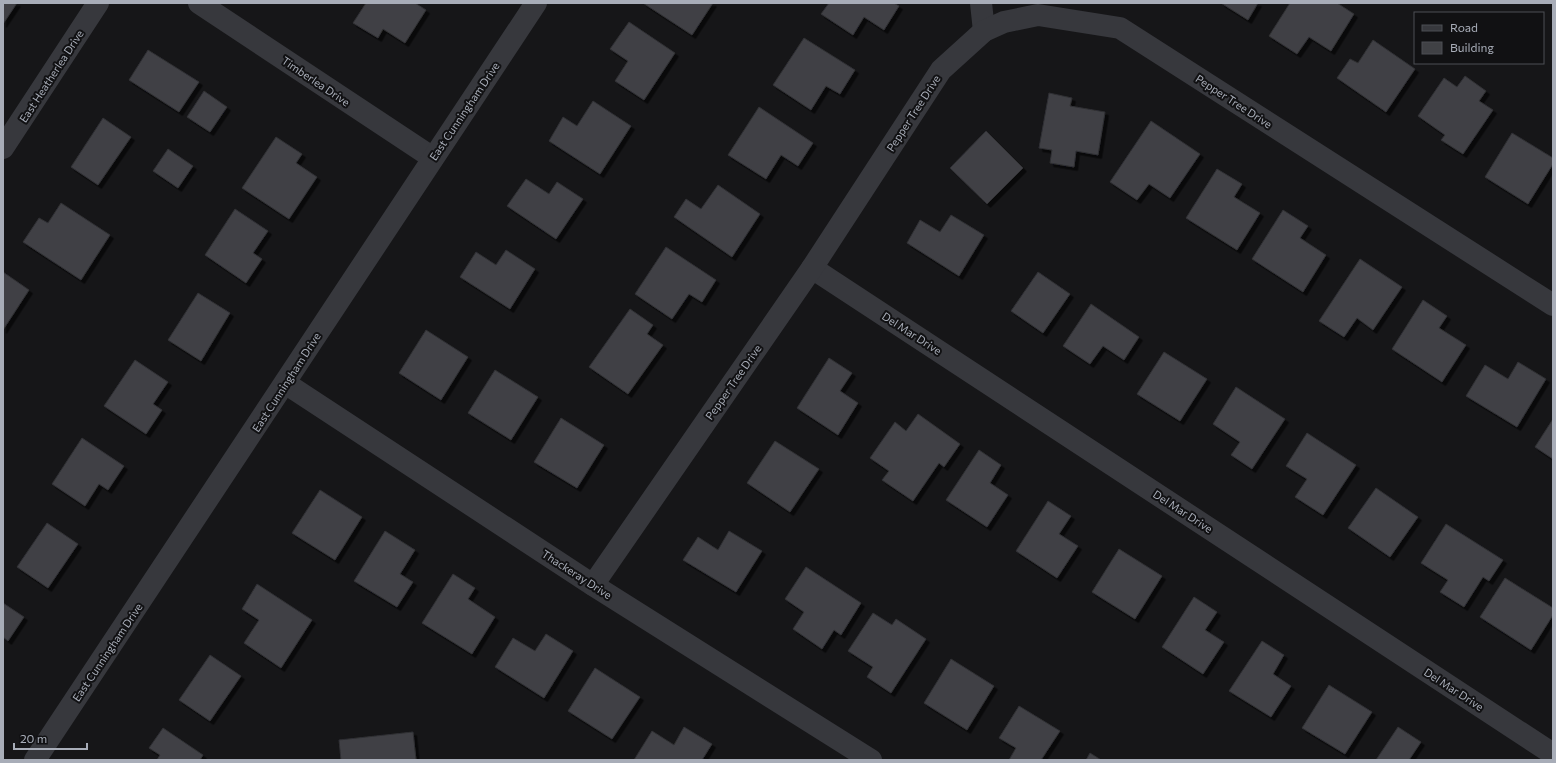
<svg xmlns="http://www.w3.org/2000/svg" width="1556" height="763" font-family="Commissioner,sans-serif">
<defs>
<filter id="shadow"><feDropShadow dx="3.5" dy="3.5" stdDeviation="0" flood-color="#0009"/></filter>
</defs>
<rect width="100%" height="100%" fill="#161618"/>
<!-- building -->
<g fill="#404145" stroke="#303034" filter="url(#shadow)">
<polygon points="3,3 17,3 3,24"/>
<polygon points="366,3 415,3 426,10 405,43 383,29 378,38 353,23"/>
<polygon points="643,3 713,3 692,35"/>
<polygon points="829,3 894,3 899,6 884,30 864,17 853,35 821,14"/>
<polygon points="1221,3 1258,3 1248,20"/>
<polygon points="1290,3 1337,3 1354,14 1331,51 1309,37 1297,54 1269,36"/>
<polygon points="629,22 675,53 644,100 615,81 628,61 610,49"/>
<polygon points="804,38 855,70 840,94 826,86 811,110 773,85"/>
<polygon points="1373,40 1415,69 1386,112 1337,78 1350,59 1358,63"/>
<polygon points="148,50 199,82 179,112 129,80"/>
<polygon points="1465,76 1486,91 1479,101 1493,110 1463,154 1441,140 1445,135 1418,116 1444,78 1457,87"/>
<polygon points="204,91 227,107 210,132 187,117"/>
<polygon points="1049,93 1072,98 1070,106 1105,112 1098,155 1076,151 1074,167 1050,163 1052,150 1039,148"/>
<polygon points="593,101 631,126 600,174 549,141 563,117 577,126"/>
<polygon points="759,107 813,143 798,166 781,155 766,179 728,155"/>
<polygon points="103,118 131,137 98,185 71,167"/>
<polygon points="1151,121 1200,154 1170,198 1149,184 1137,200 1110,182"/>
<polygon points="986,131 1023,168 987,204 950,168"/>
<polygon points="1512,133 1553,158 1553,164 1528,204 1485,177"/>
<polygon points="276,137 302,154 296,163 317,177 289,219 242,188"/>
<polygon points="168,149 193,166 178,188 153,171"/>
<polygon points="1217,169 1242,184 1234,197 1260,213 1237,250 1186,218"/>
<polygon points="526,179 549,194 557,182 583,199 556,239 507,206"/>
<polygon points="718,185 760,214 732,257 674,217 686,199 701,209"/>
<polygon points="61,203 110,235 81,280 23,242 39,218 48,223"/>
<polygon points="235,209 268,231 253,253 262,259 246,283 205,255"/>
<polygon points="1283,210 1308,226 1300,238 1326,255 1303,292 1252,259"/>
<polygon points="951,215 984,235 959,276 907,243 920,220 940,232"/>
<polygon points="666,247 716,280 702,302 689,294 672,319 635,294"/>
<polygon points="506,250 535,269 510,309 460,277 476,252 496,265"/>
<polygon points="1360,259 1402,287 1373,330 1357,318 1344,337 1319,321"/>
<polygon points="3,272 29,290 3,330"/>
<polygon points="1038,272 1070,294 1043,333 1011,311"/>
<polygon points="198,293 230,313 201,361 168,340"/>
<polygon points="1423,300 1447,316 1439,328 1466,345 1442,382 1392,349"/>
<polygon points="1091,304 1139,337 1124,360 1103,346 1090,364 1063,346"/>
<polygon points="630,309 653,325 647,334 663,345 628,394 589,367"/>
<polygon points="426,330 468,357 441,400 399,373"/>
<polygon points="1164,352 1207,379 1180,421 1137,394"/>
<polygon points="829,358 852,373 840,391 858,403 838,435 797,408"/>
<polygon points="135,360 168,382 153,404 162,410 146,434 104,406"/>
<polygon points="1518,362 1546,379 1517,427 1466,396 1485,365 1508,379"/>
<polygon points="495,370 538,397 511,440 468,413"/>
<polygon points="1236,387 1285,419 1252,469 1231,455 1240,442 1213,424"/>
<polygon points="918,414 960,444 944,467 939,463 913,501 882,480 889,471 870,458 895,422 906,431"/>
<polygon points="561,418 604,445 577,488 534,462"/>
<polygon points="1553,419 1553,459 1535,447"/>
<polygon points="1307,433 1356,465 1323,515 1295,497 1307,479 1286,466"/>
<polygon points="82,438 124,466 108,490 99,484 85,506 52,484"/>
<polygon points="775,441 819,469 790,512 747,483"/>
<polygon points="979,450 1001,465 990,483 1008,495 987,527 946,500"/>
<polygon points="1376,488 1418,517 1390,557 1348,528"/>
<polygon points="320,490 362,517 335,560 292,533"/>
<polygon points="1048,501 1071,516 1059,534 1078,546 1057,578 1016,551"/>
<polygon points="47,523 78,544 48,588 17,567"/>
<polygon points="1446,524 1503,560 1489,581 1483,577 1464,607 1440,592 1448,580 1421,563"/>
<polygon points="385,531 415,550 400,574 413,582 397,607 354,581"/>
<polygon points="729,531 762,551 736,592 683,560 698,537 718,550"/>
<polygon points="1119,549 1162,576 1135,619 1092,592"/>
<polygon points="806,567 861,603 841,635 834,630 822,649 793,629 804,612 785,599"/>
<polygon points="453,574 475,588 468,599 495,617 472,654 422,623"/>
<polygon points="1505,578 1553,608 1553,615 1531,650 1480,617"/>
<polygon points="257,584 312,620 281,668 244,643 259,620 242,609"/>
<polygon points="1194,597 1217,612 1205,630 1224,642 1203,674 1162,647"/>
<polygon points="3,603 24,617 8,641 3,637"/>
<polygon points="873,613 892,625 896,619 926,639 891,693 867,677 873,667 848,651"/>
<polygon points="546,634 573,651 544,698 495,667 513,638 535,651"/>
<polygon points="1262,641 1284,655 1273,674 1291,686 1271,717 1229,691"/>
<polygon points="210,655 241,676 210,721 179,700"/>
<polygon points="951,659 994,686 967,730 924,703"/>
<polygon points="595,668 640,697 612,739 568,711"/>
<polygon points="1329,685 1372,712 1345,754 1302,728"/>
<polygon points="1019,706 1060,731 1041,760 1009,760 1016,748 999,738"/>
<polygon points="684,727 712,744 702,760 634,760 652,731 674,745"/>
<polygon points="1398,727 1421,742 1409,760 1376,760"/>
<polygon points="163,728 203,755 200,760 157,760 160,755 149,748"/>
<polygon points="413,732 416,760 341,760 339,740"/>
<polygon points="1090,753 1101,760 1086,760"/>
</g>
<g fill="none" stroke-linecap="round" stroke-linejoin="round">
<!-- minor -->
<g stroke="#37383d" stroke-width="22">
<polyline points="199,3 433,158"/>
<polyline points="981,3 984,31"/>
<polyline points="3,148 98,3"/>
<polyline points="812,268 1553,754"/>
<polyline points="285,383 593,585 871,760"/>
<polyline points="593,585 812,268 941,70 984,31 1004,22 1038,15 1120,28 1553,305"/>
<polyline points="35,760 536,3"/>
</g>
</g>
<g text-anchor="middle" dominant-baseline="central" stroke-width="4" stroke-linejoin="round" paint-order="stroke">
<!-- street labels -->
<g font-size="11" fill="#a8adb8" stroke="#111113">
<text transform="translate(51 76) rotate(-57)">East Heatherlea Drive</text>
<text transform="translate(316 81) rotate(34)">Timberlea Drive</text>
<text transform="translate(1234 101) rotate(33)">Pepper Tree Drive</text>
<text transform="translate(464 111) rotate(-56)">East Cunningham Drive</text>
<text transform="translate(913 113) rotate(-57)">Pepper Tree Drive</text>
<text transform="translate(912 333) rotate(33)">Del Mar Drive</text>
<text transform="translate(286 382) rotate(-57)">East Cunningham Drive</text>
<text transform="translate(733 382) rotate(-55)">Pepper Tree Drive</text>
<text transform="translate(1183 511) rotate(33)">Del Mar Drive</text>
<text transform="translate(577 574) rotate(33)">Thackeray Drive</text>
<text transform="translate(107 652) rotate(-56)">East Cunningham Drive</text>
<text transform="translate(1454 689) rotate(33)">Del Mar Drive</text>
</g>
</g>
<!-- border -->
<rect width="1556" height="763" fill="none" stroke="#a8adb8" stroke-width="8"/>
<!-- legend -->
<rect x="1414" y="12" width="130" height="52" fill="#111113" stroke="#4d4f55"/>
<rect x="1422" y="25" width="20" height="6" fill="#37383d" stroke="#4d4f55"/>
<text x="1450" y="32" font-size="12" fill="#a8adb8">Road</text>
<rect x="1422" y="42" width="20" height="12" fill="#404145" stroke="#4d4f55"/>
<text x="1450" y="52" font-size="12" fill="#a8adb8">Building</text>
<!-- scale -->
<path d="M14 743v6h73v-6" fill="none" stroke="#a8adb8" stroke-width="2"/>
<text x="20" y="743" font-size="12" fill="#a8adb8" stroke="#111113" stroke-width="3" paint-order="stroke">20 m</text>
</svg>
